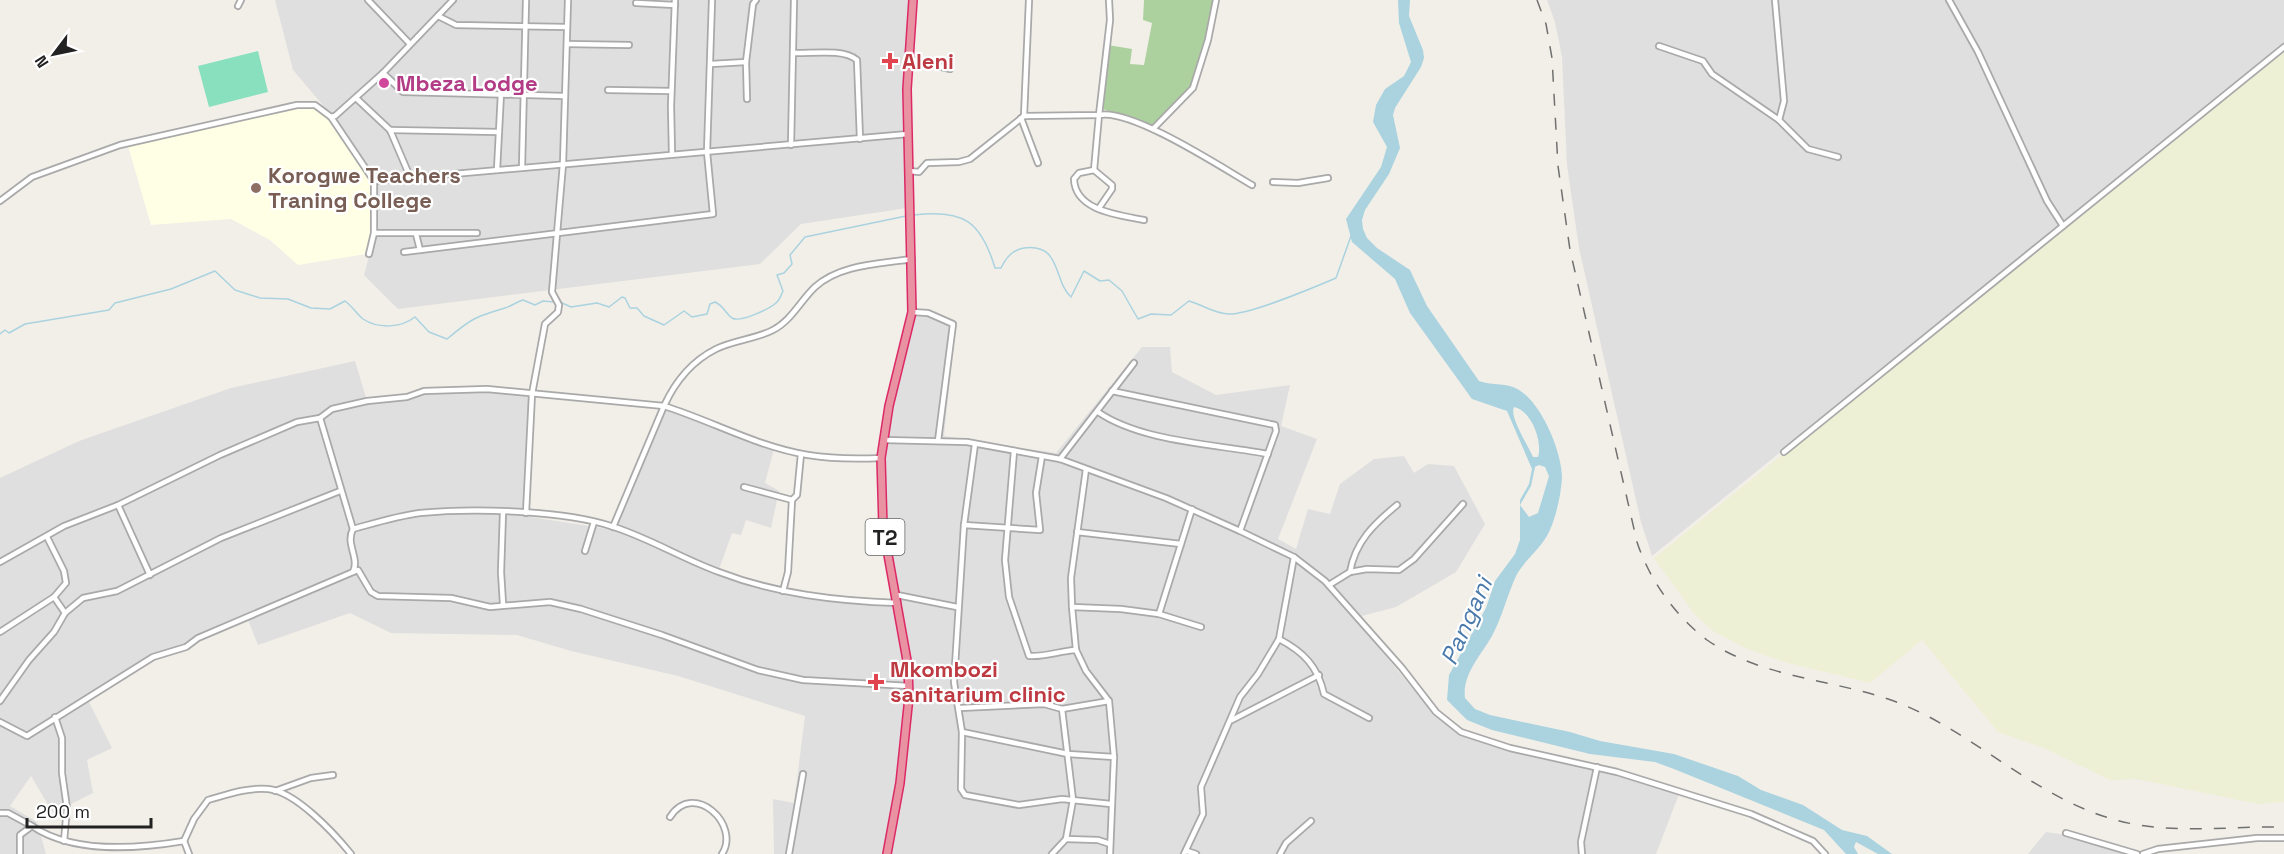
<svg xmlns="http://www.w3.org/2000/svg" width="2284" height="854" font-family="'Space Grotesk',sans-serif">
<rect width="100%" height="100%" fill="#f2efe9"/>
<!-- residential -->
<g fill="#e0dfdf">
<polygon points="275,0 911,0 907,208 801,224 760,264 398,309 364,275 375,233 375,180 332,116 293,70"/>
<polygon points="1547,0 2284,0 2284,45 1652,556 1641,522 1579,248 1567,165 1562,57 1555,22"/>
<polygon points="915,309 928,310 956,322 944,436 1056,453 1142,347 1170,347 1172,372 1216,395 1290,385 1281,426 1317,439 1278,539 1296,549 1308,509 1330,514 1340,484 1374,459 1404,456 1414,473 1428,464 1454,466 1485,524 1456,572 1396,607 1354,618 1434,714 1459,735 1509,751 1616,775 1679,794 1656,854 889,854 912,697 886,527 883,459 891,406"/>
<polygon points="355,361 368,404 408,400 424,394 487,391 529,397 523,515 525,516 614,530 665,410 774,449 765,483 779,491 771,528 746,520 741,535 732,533 717,575 791,596 896,606 906,666 907,697 897,783 884,854 774,854 773,799 794,803 805,716 678,676 571,651 517,635 391,633 350,613 258,645 247,617 185,645 152,655 86,696 112,748 87,760 93,793 53,813 31,776 10,806 37,822 46,854 0,854 0,478 79,441 231,388"/>
<polygon points="2046,832 2066,835 2132,854 2028,854"/>
</g>
<!-- education -->
<polygon fill="#ffffe5" points="298,108 314,108 330,120 371,182 371,233 366,254 298,265 270,240 231,219 151,225 128,146"/>
<!-- farmland -->
<polygon fill="#eef0d5" points="2284,50 2284,802 2258,804 2137,779 2110,780 2046,749 1998,732 1922,640 1870,683 1784,662 1745,648 1713,631 1695,615 1654,558 1939,328 2033,255 2055,234 2135,173"/>
<!-- forest -->
<polygon fill="#add19e" points="1144,0 1214,0 1207,40 1191,87 1151,127 1100,108 1108,45 1132,49 1130,64 1144,65 1152,23 1143,20"/>
<!-- pitch -->
<polygon fill="#88e0be" points="258,51 268,92 209,107 198,66"/>
<!-- water -->
<path fill="#aad3df" fill-rule="evenodd" d="M1398 0H1410L1409 16 1423 50 1424 58 1421 67 1395 108 1393 115 1400 148 1389 174 1365 210 1362 220 1363 229 1367 238 1377 248 1410 270 1427 306 1479 381C1493 386 1507 382 1519 390 1542 404 1562 452 1562 478 1561 495 1556 517 1549 532 1541 549 1524 560 1516 576 1507 596 1502 617 1492 636 1481 655 1462 675 1465 698L1475 709 1490 715 1570 732 1600 741 1674 754 1738 776 1761 790 1803 805 1842 830 1867 836 1892 854H1878L1856 842 1854 847 1858 854H1846L1824 830 1674 769 1655 762 1590 754 1492 730 1467 720 1447 700 1449 675 1486 608 1495 581 1515 554 1520 540V500L1529 484 1532 469 1507 411 1472 399 1410 313 1395 279 1352 242 1346 219 1381 167 1387 147 1373 122 1376 105 1385 89 1404 76 1411 62 1399 23ZM1514 407C1531 410 1543 442 1538 457H1533C1528 445 1509 417 1514 407ZM1539 465 1545 467 1549 476 1538 513 1529 517 1520 505 1531 486 1535 467Z"/>
<g fill="none" stroke-linecap="round" stroke-linejoin="round">
<!-- stream -->
<g stroke="#aad3df" stroke-width="1.5">
<path d="M914 215C963 209 981 221 995 268H1001C1006 258 1012 250 1024 248 1062 243 1053 281 1071 297L1084 271 1100 281 1109 280 1122 291 1138 319 1151 314 1171 315 1189 301C1203 305 1213 313 1228 314 1248 315 1315 287 1336 278L1351 236"/>
<path d="M560 302 571 307 597 303 609 307 622 297 625 298 630 308H637L644 316 664 325 684 311 692 317 707 314 710 304 715 302C724 306 725 313 732 318 740 323 769 309 776 303 780 300 781 295 783 291L777 275 784 273 792 264 790 255 805 237 906 216"/>
<path d="M0 334 5 330 9 333 25 324 109 310 115 303 171 289 215 271 235 290 260 298 288 299 311 308 330 309 345 301C352 306 357 314 363 319 378 329 401 328 415 317L429 332 447 339C472 318 475 317 505 308 512 306 516 302 523 300L535 305 543 301 555 302"/>
</g>
<!-- minor casing -->
<g stroke="#a9a9a9" stroke-width="8">
<g id="minor">
<polyline points="368,0 410,44"/>
<polyline points="1775,0 1784,101 1779,120 1808,149 1838,157"/>
<polyline points="1949,0 1978,52 2047,201 2063,226"/>
<polyline points="636,3 675,5"/>
<polyline points="238,6 241,0"/>
<polyline points="438,16 456,25 567,27"/>
<polyline points="567,44 629,45"/>
<polyline points="1659,46 1703,61 1712,74 1779,120"/>
<path d="M793 53C810 54 843 48 857 60L860 139"/>
<polyline points="909,59 950,69"/>
<polyline points="746,62 747,99"/>
<polyline points="711,64 746,62 753,4 756,0"/>
<polyline points="383,73 403,92 565,96"/>
<polyline points="608,90 671,91"/>
<polyline points="356,98 390,130 411,179"/>
<polyline points="1024,116 1029,0"/>
<polyline points="331,117 374,181 374,233 369,254"/>
<polyline points="1021,118 1038,163"/>
<polyline points="1153,129 1193,88 1208,40 1216,0"/>
<polyline points="390,130 499,132"/>
<polyline points="791,145 794,0"/>
<polyline points="672,154 671,106 675,0"/>
<polyline points="522,168 526,0"/>
<polyline points="497,170 501,93"/>
<path d="M1094 170 1099 115C1131 108 1221 167 1252 185"/>
<polyline points="909,171 919,172 927,163 959,162 970,159 1024,116 1099,115 1110,20 1109,0"/>
<polyline points="374,181 908,134"/>
<polyline points="1273,182 1298,183 1328,178"/>
<polyline points="0,201 32,177 120,145 297,105 315,105 331,117 335,116 383,73 453,0"/>
<path d="M1099 208 1112 189V185L1094 170 1079 173 1074 179C1075 211 1119 215 1144 220"/>
<polyline points="374,233 477,233"/>
<polyline points="416,234 420,250"/>
<polyline points="404,252 713,214 707,152 712,0"/>
<polyline points="912,312 928,313 953,324 938,441"/>
<polyline points="1112,391 1275,425 1276,431 1240,531"/>
<path d="M1098 412C1142 442 1215 444 1268 454"/>
<polyline points="320,418 353,529"/>
<polyline points="884,440 967,442 1060,459 1166,498 1240,531 1294,557 1325,581 1402,668 1436,712 1461,732 1510,748 1617,772 1751,814 1813,841 1825,854"/>
<polyline points="975,444 964,525 954,682 962,732 961,789 965,795 1019,805 1062,799 1111,804"/>
<path d="M1014 451 1005 560 1009 597 1029 656C1046 657 1059 651 1076 650"/>
<polyline points="1784,452 2284,47"/>
<path d="M881 458C857 459 832 459 808 455 758 447 712 421 664 406 675 382 692 361 716 349 734 340 756 339 773 330 791 321 801 300 815 287 840 264 880 264 912 259"/>
<polyline points="1060,459 1134,363"/>
<polyline points="1086,469 1071,578 1072,607 1076,650 1086,671 1109,701 1114,757 1110,854"/>
<polyline points="744,487 792,500"/>
<polyline points="118,505 150,575"/>
<polyline points="526,513 532,394 545,324 558,312 559,305 552,292 563,164 568,0"/>
<polyline points="964,525 1040,530 1036,493 1042,456"/>
<polyline points="1077,532 1181,544"/>
<polyline points="585,551 594,522"/>
<polyline points="0,562 64,526 118,505 220,455 297,422 320,418 332,409 367,401 407,397 424,391 487,389 664,406 613,527"/>
<polyline points="353,572 358,570 371,592 378,596 451,598 490,607 550,602 581,609 662,635 758,670 803,680 909,686"/>
<path d="M1350 572C1355 542 1374 524 1397 505"/>
<polyline points="1329,585 1350,572 1367,569 1399,570 1414,559 1463,504"/>
<polyline points="783,591 788,572 792,500 797,495 801,454"/>
<polyline points="897,595 957,607"/>
<polyline points="54,597 65,613"/>
<polyline points="503,604 501,572 503,512"/>
<polyline points="1072,607 1121,609 1159,614 1201,627"/>
<polyline points="1159,614 1192,509"/>
<polyline points="0,632 54,597 66,583 64,571 47,537"/>
<path d="M1279 639C1304 652 1318 667 1324 694L1369 718"/>
<polyline points="0,701 29,660 54,632 65,613 83,598 117,591 221,538 340,491"/>
<polyline points="960,708 1044,704 1062,709 1073,800 1066,839 1052,854"/>
<polyline points="1062,709 1109,701"/>
<polyline points="55,717 62,738 62,773 67,808 64,841"/>
<polyline points="1232,720 1319,675"/>
<path d="M0 722 27 736 153 657 186 647 198 638 353 572C360 558 345 544 353 529 375 523 397 516 420 513 472 508 564 510 614 527 651 539 683 559 719 572 776 594 837 601 898 603"/>
<polyline points="962,732 1068,754 1114,757"/>
<polyline points="275,791 311,778 333,775"/>
<polyline points="0,813 8,813 32,826 20,835 20,854"/>
<path d="M670 817C694 780 741 825 722 854"/>
<path d="M32 826C73 854 136 849 184 841L189 854"/>
<polyline points="2066,833 2137,854"/>
<polyline points="1066,839 1098,840 1110,844"/>
<path d="M184 841 194 819 208 800C226 795 248 787 268 789 295 791 334 833 351 854"/>
<polyline points="1187,851 1196,854"/>
<polyline points="789,854 803,774"/>
<polyline points="1184,854 1203,814 1201,787 1240,697 1258,674 1279,639 1294,557"/>
<polyline points="1280,854 1286,843 1311,821"/>
<polyline points="1582,854 1581,842 1597,767"/>
<polyline points="2143,854 2158,849 2257,838 2284,838"/>
</g>
</g>
<!-- highway casing -->
<g stroke="#dc2a67" stroke-width="10">
<polyline id="highway" points="887,854 900,783 909,697 908,666 883,527 881,458 889,406 912,312 907,89 913,0"/>
</g>
<!-- minor -->
<use href="#minor" stroke="#fff" stroke-width="4.5"/>
<!-- highway -->
<use href="#highway" stroke="#e892a2" stroke-width="7"/>
<!-- rail -->
<path stroke="#707070" stroke-width="1.5" stroke-dasharray="12 12" stroke-linecap="butt" d="M1537 0 1546 24 1552 58 1558 166 1570 250 1637 542C1649 579 1675 616 1707 640 1760 677 1829 679 1888 699 1970 727 2031 797 2116 820 2170 835 2229 826 2284 827"/>
</g>
<!-- markers -->
<g fill="#e0444e" stroke="#fff" stroke-width="2">
<path d="M887 52h6v6h6v6h-6v6h-6v-6h-6v-6h6z"/>
<path d="M873 673h6v6h6v6h-6v6h-6v-6h-6v-6h6z"/>
</g>
<circle fill="#d1479c" stroke="#fff" stroke-width="2" cx="384" cy="83" r="6"/>
<circle fill="#8d6e63" stroke="#fff" stroke-width="2" cx="256" cy="188" r="6"/>
<g text-anchor="middle" dominant-baseline="central" stroke-width="4.5" stroke-linejoin="round" paint-order="stroke">
<!-- shield labels -->
<rect fill="#fff" stroke="#646464" stroke-width="1.5" x="865.5" y="519" width="39" height="36" rx="4.5"/>
<g font-size="21" font-weight="bold" fill="#222">
<text x="885" y="537">T2</text>
</g>
<!-- health labels -->
<g font-size="22" font-weight="bold" fill="#be3a42" stroke="#fff" text-anchor="start">
<text x="902" y="61">Aleni</text>
<text x="890" y="669">Mkombozi<tspan x="890" dy="25">sanitarium clinic</tspan></text>
</g>
<!-- hotel labels -->
<g font-size="22" font-weight="bold" fill="#b23c85" stroke="#fff" text-anchor="start">
<text x="396" y="83">Mbeza Lodge</text>
</g>
<!-- education labels -->
<g font-size="22" font-weight="bold" fill="#785e54" stroke="#fff" text-anchor="start">
<text x="268" y="175">Korogwe Teachers<tspan x="268" dy="25">Traning College</tspan></text>
</g>
<!-- water labels -->
<g font-size="24" font-style="italic" fill="#4a7aab" stroke="#fff">
<text transform="translate(1466 621) rotate(-66)">Pangani</text>
</g>
</g>
<!-- north arrow -->
<g transform="translate(54 54) rotate(238)" stroke="#ffffff" stroke-width="4.5" paint-order="stroke">
<path d="M0-4.5L10 22L0 15L-10 22Z" fill="#222222"/>
<text y="-9" font-size="16" font-weight="bold" text-anchor="middle" fill="#222222">N</text>
</g>
<!-- scale -->
<path d="M27 818v9h124v-9" fill="none" stroke="#222222" stroke-width="3"/>
<text x="36" y="818" font-size="18" fill="#222222" stroke="#ffffff" stroke-width="4.5" paint-order="stroke">200 m</text>
</svg>
